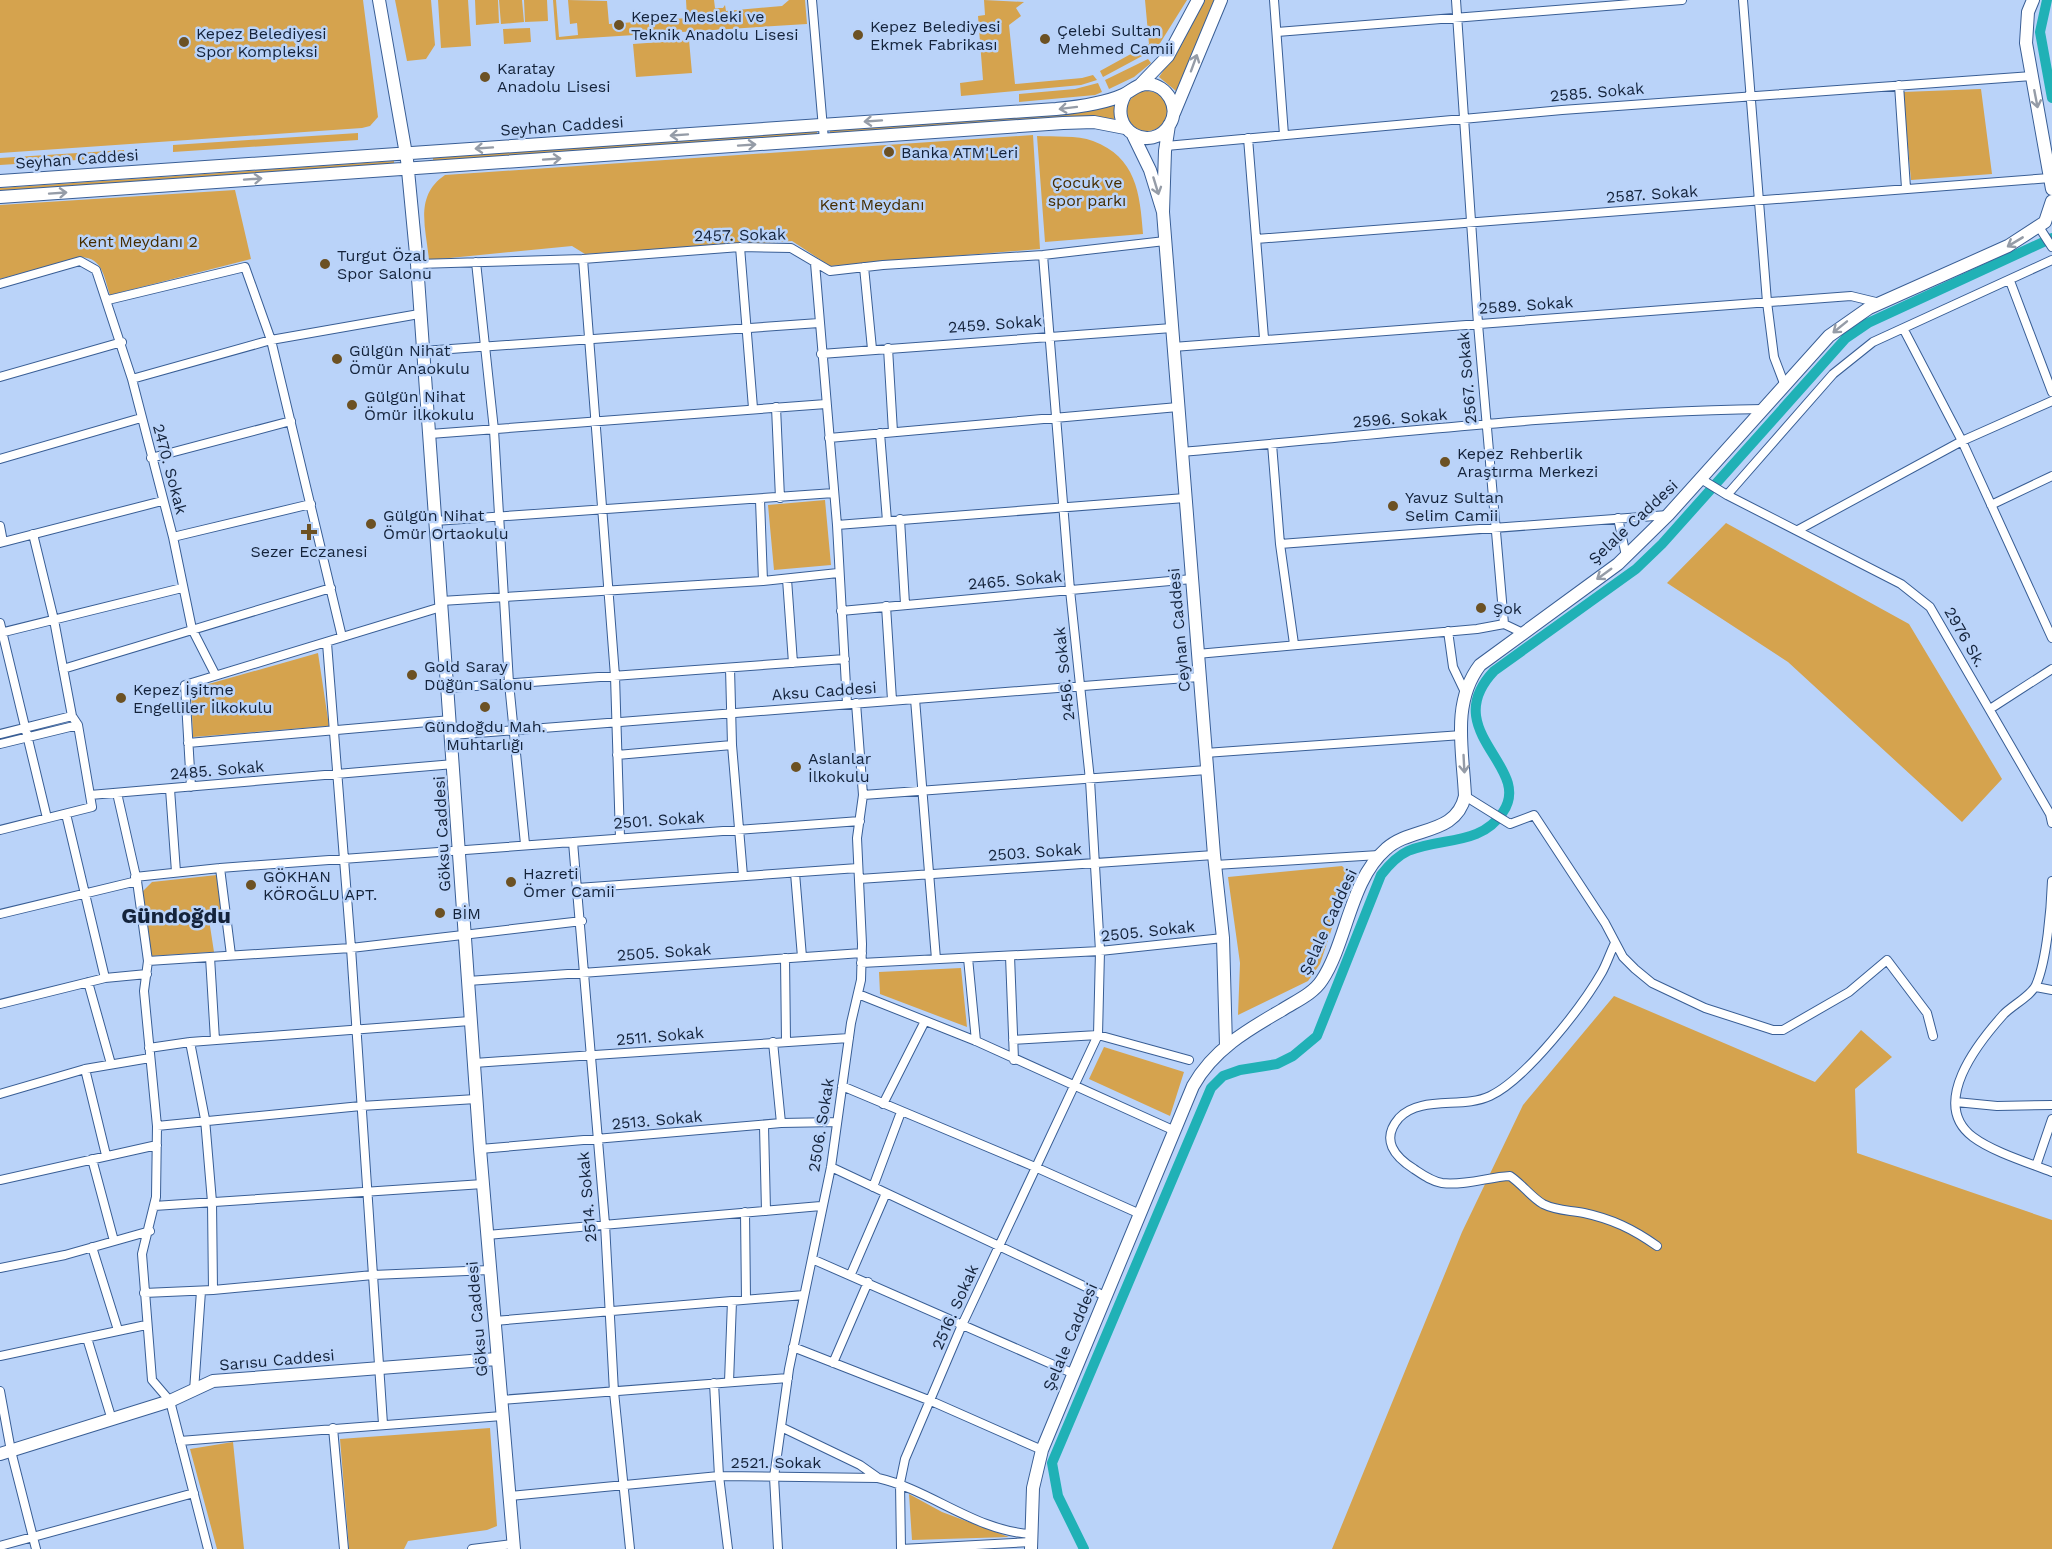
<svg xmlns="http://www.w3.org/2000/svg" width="2052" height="1549" font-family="'Work Sans',sans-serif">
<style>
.green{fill:#d5a34e}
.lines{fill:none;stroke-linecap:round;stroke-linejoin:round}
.canal{stroke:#20b1b6;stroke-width:10}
.street-casing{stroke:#395e95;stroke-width:10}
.secondary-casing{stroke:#395e95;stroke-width:14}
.street{stroke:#fff;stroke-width:8}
.secondary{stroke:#fff;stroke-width:12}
.oneway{stroke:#959ca7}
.poi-dot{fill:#6c5123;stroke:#bad3f9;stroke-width:2}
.labels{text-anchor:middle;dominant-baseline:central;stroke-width:5;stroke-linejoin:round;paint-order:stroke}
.poi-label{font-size:16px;fill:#14233b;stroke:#bad3f9;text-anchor:start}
.street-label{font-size:16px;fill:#14233b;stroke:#bad3f9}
.park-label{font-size:16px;fill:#452d00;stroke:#bad3f9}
.district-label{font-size:22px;font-weight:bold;fill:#14233b;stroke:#bad3f9}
</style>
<rect width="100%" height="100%" fill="#bad3f9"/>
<!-- green -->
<path class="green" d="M0 0H363L378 117 370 126 362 128 0 153Z
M395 0H431L435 45 426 59 407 61Z
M438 0H468L471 46 441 48Z
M475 0H498L499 23 476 25Z
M499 0H522L524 22 501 24Z
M524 0H547L548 21 525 22Z
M553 0H556L559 37 578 35 577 23 570 24 568 0 607 1 609 24 687 18 686 0H714L715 8H723L725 5 726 11 782 6 789 0H805L807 24 556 40Z
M984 0 1024 2 1016 8 1021 16 1009 25 1015 84 1082 78 1093 75 1097 80 1081 85 961 96 960 83 983 80 978 16 985 15Z
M1145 0H1187L1157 48 1103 77 1100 71 1149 44Z
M1204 0H1215L1176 91 1159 77 1182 44Z
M530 28 531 42 504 44 503 29Z
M689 40 692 73 636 77 633 44Z
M1148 59 1151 63 1134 77 1109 89 1105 80Z
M1098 83 1102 92 1095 95 1019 102V94L1075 89Z
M1981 89 1992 174 1911 180 1903 92Z
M1127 111a20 20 0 1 1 40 0a20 20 0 1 1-40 0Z
M1115 104 1114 119 1091 118 830 133V130Z
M817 131V134L433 161V158Z
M358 133V140L173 152V145Z
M1033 135 1040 249 830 266 792 241 585 254 572 246 429 260C426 228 414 196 445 175Z
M1037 136C1054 137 1077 135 1093 141 1136 157 1140 193 1143 234L1045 242Z
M124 150V157L0 165V158Z
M394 161V164L0 191V188Z
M235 190 251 259 110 295C104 277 103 258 81 257L0 279V205Z
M825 500 831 565 774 570 768 505Z
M1726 523 1909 624 2002 779 1962 822 1788 662 1667 583Z
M318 653 329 726 193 737 191 689Z
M1342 866 1350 874 1320 964 1308 981 1238 1015 1240 963 1228 877Z
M217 875 221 912 208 913 214 952 151 956 142 892 152 882Z
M961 968 967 1027 880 994 879 972Z
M1614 996 1815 1082 1861 1030 1892 1057 1855 1089 1857 1153 2052 1220V1549H1332L1462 1232 1523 1105Z
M1104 1047 1184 1072 1170 1116 1089 1079Z
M490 1428 497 1526 487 1530 408 1541 404 1549H349L340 1439Z
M233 1442 244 1549H217L190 1449Z
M909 1494 942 1512 1009 1537 912 1540Z"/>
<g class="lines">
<!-- canal -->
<path class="canal" d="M2047 0 2040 32 2052 98
M1084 1549 1058 1496 1052 1463 1211 1088 1223 1076 1240 1070 1277 1064 1293 1056 1317 1036 1381 875C1388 866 1397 856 1408 851 1441 837 1481 846 1503 812 1534 767 1437 731 1494 671L1636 569 1662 544 1846 338 1868 323 2052 238"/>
<!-- street casing -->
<g class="street-casing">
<path id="street" d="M812 0 824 140
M1274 0 1284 135
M1456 0 1478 324 1504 624 1523 633
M1743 0 1767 302 1774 357 1785 386
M1277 32 1682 0
M1899 85 1906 188
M1248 138 1264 338
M1166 146 1562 110 2032 76
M2039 227 2052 247
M1256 239 2050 178
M740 247 753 408
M583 259 615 676 620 838
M476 262 494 430 509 683 525 844
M815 263 837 525 847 704
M417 264 583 259 740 247 791 248 830 271 883 265 1043 255 1165 241
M864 267 872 349
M2010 281 2052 392
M0 284 80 261 96 270 132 379 173 537 192 629 215 674
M108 300 245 267 271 340 342 637
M1904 330 1962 441 2052 638
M1173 347 1851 296 1880 303
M888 348 893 432
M423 351 819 323
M821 354 1172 328
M0 377 122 342
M132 379 271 340 419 314
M776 407 780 498
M880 433 887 521
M430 434 826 404
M829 438 1178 407
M1272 444 1280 544 1294 644
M1181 452C1375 435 1569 412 1764 409
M151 458 291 421
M0 459 141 418
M1701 479 1727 495 1901 584 1930 607 2050 814 2052 823
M1727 495 1833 374 1873 342 2052 260
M760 500 763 581
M1991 505 2052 476
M1618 518 1626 556
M900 519 905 604
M435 521 834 493
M837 525 1185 498
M0 526 3 542
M1798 530 1962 441 2052 401
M173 537 311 504
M0 543 162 501
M1280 544 1668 515
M787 579 793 663
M441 601 763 581 838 573
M886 606 892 700
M841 611 1192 579
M0 623 47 818
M1448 631 1453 667 1464 690
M0 633 182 588
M327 643 351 948 383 1424
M1197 654 1477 629 1504 624
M730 668 732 745 743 876
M63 669 331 588
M448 688 845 659
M915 699 936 959
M1990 709 2052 669
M0 734 72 716
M452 735 1199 677
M188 743 451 720
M0 744 78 725
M1205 753 1462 735
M617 755 732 745
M191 787 185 685 441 607
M170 789 176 872
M117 793 137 881 148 961 144 991 157 1126 156 1197 142 1254 152 1380 170 1401 208 1549
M90 795 454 764
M863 795 1207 770
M1465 796 1510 824 1534 815 1605 923 1623 957 1635 969 1652 983 1705 1008 1773 1030H1783L1849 992 1887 960 1927 1013 1933 1036
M66 814 105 978
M0 830 92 807 78 725 72 716 54 620 33 534
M573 842 605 1224 614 1392 630 1549
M1215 865 1379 855
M220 868 231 955
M795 873 802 957
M135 877 220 868 860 821
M859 879 1214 855
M2052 881C2051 908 2047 960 2036 985 2031 996 2011 1006 2003 1015 1978 1043 1929 1104 1973 1137 1993 1152 2029 1163 2052 1172
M577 888 858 868
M0 914 137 881
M1615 943C1610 953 1607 963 1602 972 1582 1007 1526 1079 1490 1096 1463 1109 1420 1095 1399 1118 1380 1140 1395 1157 1414 1169 1423 1175 1431 1181 1442 1183 1464 1186 1489 1177 1510 1176 1522 1184 1531 1197 1543 1204 1557 1211 1569 1210 1584 1213 1612 1219 1633 1229 1657 1246
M1010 956 1014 1060
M210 957 215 1040
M785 958 786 1041
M968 958 976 1041
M148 961 351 948 582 921
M861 963 1100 951 1223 938
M468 981 862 953
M88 982 111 1064
M2036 987 2052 990
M858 994 976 1041 1175 1131
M0 1004 105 978 147 974
M1013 1040 1098 1035 1189 1060
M190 1042 205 1119 212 1202 213 1290
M773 1042 781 1123
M149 1048 190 1042 470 1021
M474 1063 849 1038
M85 1069 106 1155
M842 1086 1035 1167 1140 1214
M0 1094 85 1069 150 1058
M1956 1102 1997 1106 2052 1105
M883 1104 925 1021
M157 1126 361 1106 476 1099
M764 1126 766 1211
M480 1149 781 1123 837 1122
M92 1159 114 1241
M2036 1166 2052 1119
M831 1167 1105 1296
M0 1180 157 1145
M873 1187 901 1112
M154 1206 483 1184
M745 1212 746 1299
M487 1235 821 1206
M92 1247 118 1330
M812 1259 1072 1373
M0 1268 65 1255 150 1231
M851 1274 886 1193
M144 1293 213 1290 373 1275 490 1270
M494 1321 804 1295
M87 1338 112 1420
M793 1347 931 1401 1042 1450
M0 1356 146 1325
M833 1363 868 1282
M729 1382 732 1301
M714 1383 719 1476 728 1549
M0 1391 11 1451 36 1549
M194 1391 201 1291
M500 1400 788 1378
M781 1427 860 1465 877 1477
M333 1428 344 1549
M180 1441 502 1416
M510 1496 719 1476 878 1478C931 1490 975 1531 1031 1534
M0 1546 194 1493
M472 1549 513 1544
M778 1549 774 1477 789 1369 831 1167 851 1023 861 980 862 944 857 838 863 795 856 703
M901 1549 900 1483 905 1459 962 1325 1098 1035 1100 951 1090 780 1070 590 1043 255
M901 1549 1031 1542"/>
</g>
<!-- secondary casing -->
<g class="secondary-casing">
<path id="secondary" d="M379 0 407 160 417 264 480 1149 514 1549
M2033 0 2028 12 2026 43 2052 189
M1140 85 1168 56 1198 0
M1174 113 1221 0
M1132 133 1150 170 1163 212 1165 151 1169 125
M0 181 1056 109C1078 107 1103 104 1123 95 1132 91 1136 84 1148 84 1167 85 1180 107 1170 124 1152 155 1106 130 1125 95
M0 197 1063 123 1094 122 1125 128
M1163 212 1214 855 1223 938 1226 1046
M0 1454 170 1401 213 1381 497 1359
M1031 1549 1033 1488 1042 1450 1193 1086C1213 1050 1247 1030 1282 1010 1296 1001 1313 994 1322 980 1347 942 1350 880 1386 849 1411 826 1456 836 1465 796 1463 751 1451 703 1480 665L1618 564 1668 515 1829 336 1869 308 2008 246 2045 222 2052 201"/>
</g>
<!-- street -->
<use href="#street" class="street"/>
<!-- secondary -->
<use href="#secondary" class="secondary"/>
</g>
<!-- one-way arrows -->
<defs><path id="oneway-shaft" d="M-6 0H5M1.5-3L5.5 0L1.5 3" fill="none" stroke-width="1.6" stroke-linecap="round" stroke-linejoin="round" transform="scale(1.5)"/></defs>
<g class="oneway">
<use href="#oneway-shaft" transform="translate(1194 63) rotate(-70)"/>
<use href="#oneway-shaft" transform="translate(2036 99) rotate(79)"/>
<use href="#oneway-shaft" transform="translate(1068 108) rotate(173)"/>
<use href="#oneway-shaft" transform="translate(873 121) rotate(176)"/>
<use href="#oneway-shaft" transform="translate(679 135) rotate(176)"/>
<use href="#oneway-shaft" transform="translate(747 145) rotate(-4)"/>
<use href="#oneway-shaft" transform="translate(484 148) rotate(176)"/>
<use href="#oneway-shaft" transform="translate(552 159) rotate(-4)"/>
<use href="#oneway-shaft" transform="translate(253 179) rotate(-4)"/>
<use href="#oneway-shaft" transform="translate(1156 186) rotate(73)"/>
<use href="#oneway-shaft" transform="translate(58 193) rotate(-4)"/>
<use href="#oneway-shaft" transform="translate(2015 242) rotate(149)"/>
<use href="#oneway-shaft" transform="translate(1840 327) rotate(141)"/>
<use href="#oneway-shaft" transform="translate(1604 574) rotate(144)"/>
<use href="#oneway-shaft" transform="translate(1464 764) rotate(87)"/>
</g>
<!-- markers -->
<g class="poi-dot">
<circle cx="619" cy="25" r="6"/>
<circle cx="858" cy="35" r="6"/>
<circle cx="1045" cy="39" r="6"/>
<circle cx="184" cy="42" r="6"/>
<circle cx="485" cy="77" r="6"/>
<circle cx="889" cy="152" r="6"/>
<circle cx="325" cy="264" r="6"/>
<circle cx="337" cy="359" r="6"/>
<circle cx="352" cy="405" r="6"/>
<circle cx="1445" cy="462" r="6"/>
<circle cx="1393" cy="506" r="6"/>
<circle cx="371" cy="524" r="6"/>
<path d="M306 523h6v6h6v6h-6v6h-6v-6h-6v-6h6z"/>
<circle cx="1481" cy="608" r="6"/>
<circle cx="412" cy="675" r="6"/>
<circle cx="121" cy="698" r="6"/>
<circle cx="485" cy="707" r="6"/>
<circle cx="796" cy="767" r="6"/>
<circle cx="511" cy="882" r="6"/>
<circle cx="251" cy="885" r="6"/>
<circle cx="440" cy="913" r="6"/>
</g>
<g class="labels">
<!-- poi labels -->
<g class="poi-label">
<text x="631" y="16">Kepez Mesleki ve<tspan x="631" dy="18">Teknik Anadolu Lisesi</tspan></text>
<text x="870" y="26">Kepez Belediyesi<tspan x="870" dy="18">Ekmek Fabrikası</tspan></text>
<text x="1057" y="30">Çelebi Sultan<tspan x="1057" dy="18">Mehmed Camii</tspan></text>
<text x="196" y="33">Kepez Belediyesi<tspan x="196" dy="18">Spor Kompleksi</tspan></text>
<text x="497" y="68">Karatay<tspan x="497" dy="18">Anadolu Lisesi</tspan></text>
<text x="901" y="152">Banka ATM'Leri</text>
<text x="337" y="255">Turgut Özal<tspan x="337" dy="18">Spor Salonu</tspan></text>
<text x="349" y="350">Gülgün Nihat<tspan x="349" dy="18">Ömür Anaokulu</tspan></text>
<text x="364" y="396">Gülgün Nihat<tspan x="364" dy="18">Ömür İlkokulu</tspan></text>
<text x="1457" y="453">Kepez Rehberlik<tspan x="1457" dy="18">Araştırma Merkezi</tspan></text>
<text x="1405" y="497">Yavuz Sultan<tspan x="1405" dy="18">Selim Camii</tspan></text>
<text x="383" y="515">Gülgün Nihat<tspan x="383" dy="18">Ömür Ortaokulu</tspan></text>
<text x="309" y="551" text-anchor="middle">Sezer Eczanesi</text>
<text x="1493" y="608">Şok</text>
<text x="424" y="666">Gold Saray<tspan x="424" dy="18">Düğün Salonu</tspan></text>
<text x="133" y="689">Kepez İşitme<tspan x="133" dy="18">Engelliler İlkokulu</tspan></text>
<text x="485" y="726" text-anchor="middle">Gündoğdu Mah.<tspan x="485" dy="18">Muhtarlığı</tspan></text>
<text x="808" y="758">Aslanlar<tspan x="808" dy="18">İlkokulu</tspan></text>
<text x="523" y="873">Hazreti<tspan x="523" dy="18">Ömer Camii</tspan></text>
<text x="263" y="876">GÖKHAN<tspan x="263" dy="18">KÖROĞLU APT.</tspan></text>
<text x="452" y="913">BİM</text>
</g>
<!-- street labels -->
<g class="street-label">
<text transform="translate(1597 92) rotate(-5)">2585. Sokak</text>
<text transform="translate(562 126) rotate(-4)">Seyhan Caddesi</text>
<text transform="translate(77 159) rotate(-4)">Seyhan Caddesi</text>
<text transform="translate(1652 194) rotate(-4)">2587. Sokak</text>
<text transform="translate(740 235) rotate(-1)">2457. Sokak</text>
<text transform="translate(1526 305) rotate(-4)">2589. Sokak</text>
<text transform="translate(995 324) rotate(-4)">2459. Sokak</text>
<text transform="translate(1467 378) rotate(-95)">2567. Sokak</text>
<text transform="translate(1400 418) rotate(-5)">2596. Sokak</text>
<text transform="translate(170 469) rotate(75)">2470. Sokak</text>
<text transform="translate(1633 522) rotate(-43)">Şelale Caddesi</text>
<text transform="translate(1015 580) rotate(-5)">2465. Sokak</text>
<text transform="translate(1179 630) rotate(-95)">Ceyhan Caddesi</text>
<text transform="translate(1965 637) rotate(60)">2976 Sk.</text>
<text transform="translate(1064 674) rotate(-96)">2456. Sokak</text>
<text transform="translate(824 691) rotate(-4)">Aksu Caddesi</text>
<text transform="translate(217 770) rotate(-5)">2485. Sokak</text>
<text transform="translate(659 820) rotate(-4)">2501. Sokak</text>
<text transform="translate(442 834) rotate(-93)">Göksu Caddesi</text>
<text transform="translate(1035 852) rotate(-4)">2503. Sokak</text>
<text transform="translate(1328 922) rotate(-65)">Şelale Caddesi</text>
<text transform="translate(1148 931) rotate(-6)">2505. Sokak</text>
<text transform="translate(664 952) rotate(-4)">2505. Sokak</text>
<text transform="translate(660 1036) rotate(-5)">2511. Sokak</text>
<text transform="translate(657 1120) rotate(-5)">2513. Sokak</text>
<text transform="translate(821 1125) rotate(-81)">2506. Sokak</text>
<text transform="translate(587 1197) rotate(-95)">2514. Sokak</text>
<text transform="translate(955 1307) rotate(-66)">2516. Sokak</text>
<text transform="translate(477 1319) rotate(-95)">Göksu Caddesi</text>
<text transform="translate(1070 1337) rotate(-67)">Şelale Caddesi</text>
<text transform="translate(277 1360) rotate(-5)">Sarısu Caddesi</text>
<text x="776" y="1462">2521. Sokak</text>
</g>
<!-- park labels -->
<g class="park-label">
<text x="1087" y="182">Çocuk ve<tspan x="1087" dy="18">spor parkı</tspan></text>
<text x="872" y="204">Kent Meydanı</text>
<text x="138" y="241">Kent Meydanı 2</text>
</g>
<!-- district labels -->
<g class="district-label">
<text x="176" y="915">Gündoğdu</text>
</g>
</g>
</svg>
